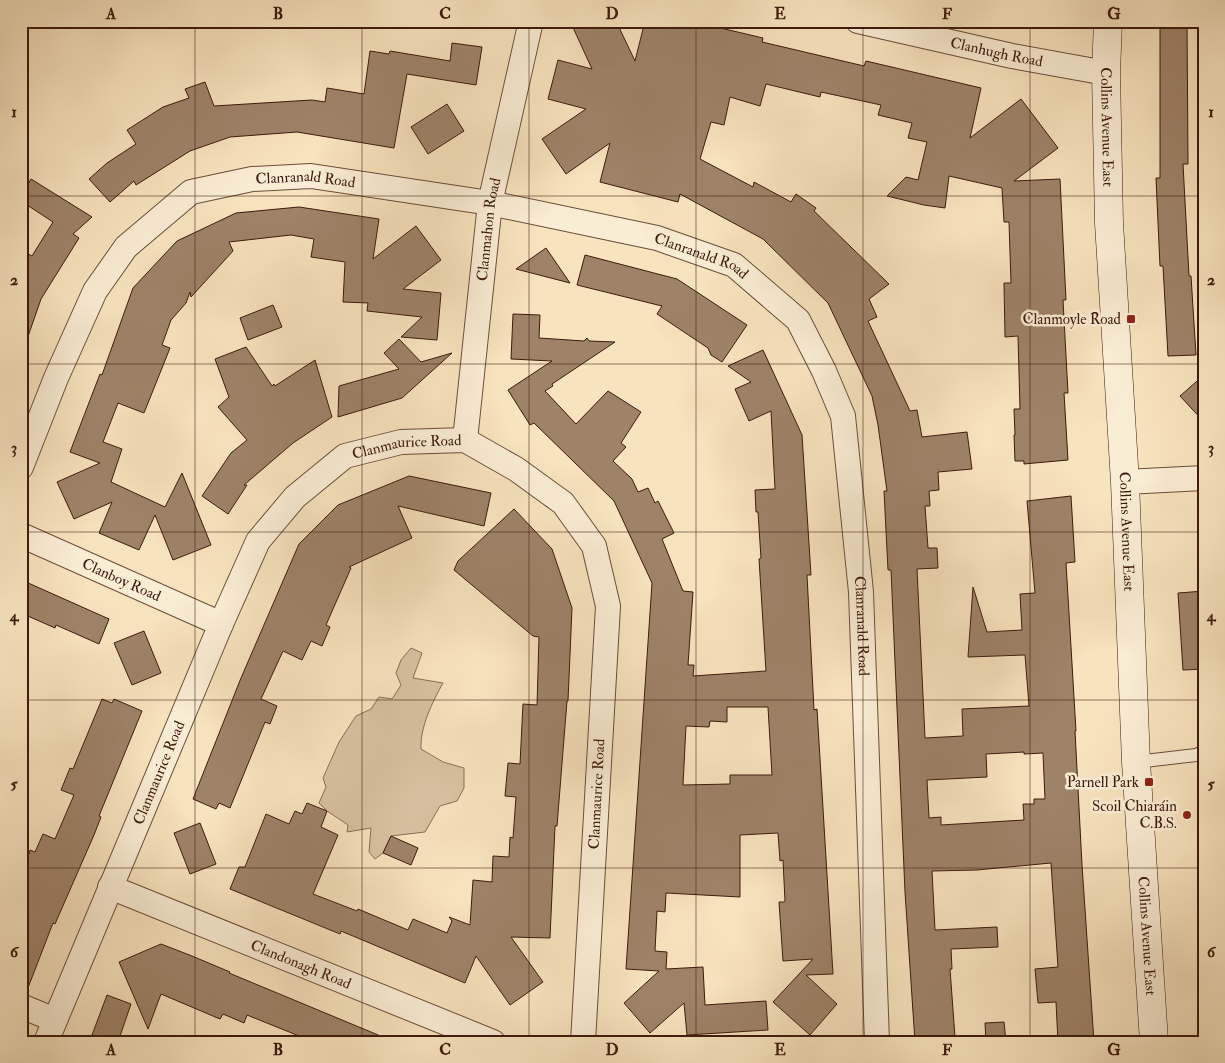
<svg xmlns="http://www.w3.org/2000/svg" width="1225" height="1063" font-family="'IM FELL Double Pica',serif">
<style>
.green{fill:#d7c1a0;stroke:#8a6e56}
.building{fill:#9e8369;stroke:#3d1a0d;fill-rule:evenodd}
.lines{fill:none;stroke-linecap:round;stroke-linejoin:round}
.lane-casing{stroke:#6c4c39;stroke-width:14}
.street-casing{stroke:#6c4c39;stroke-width:26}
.secondary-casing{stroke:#3d1a0d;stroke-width:29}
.lane{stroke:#faedd5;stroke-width:12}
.street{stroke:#faedd5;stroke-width:24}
.secondary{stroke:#faedd5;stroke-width:28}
.grid{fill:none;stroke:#3d1a0d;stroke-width:1;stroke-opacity:0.55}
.poi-dot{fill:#8f2418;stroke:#faedd5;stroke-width:2}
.labels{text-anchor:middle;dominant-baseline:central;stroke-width:5;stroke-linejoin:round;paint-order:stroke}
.street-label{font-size:15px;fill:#3d1a0d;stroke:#faedd5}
.poi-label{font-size:15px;fill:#3d1a0d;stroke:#faedd5;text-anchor:end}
.neatline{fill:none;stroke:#3d1a0d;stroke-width:2}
.grid-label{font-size:16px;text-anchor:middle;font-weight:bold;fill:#3d1a0d}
</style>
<rect width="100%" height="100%" fill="#f7e3be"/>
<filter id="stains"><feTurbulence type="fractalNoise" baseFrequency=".004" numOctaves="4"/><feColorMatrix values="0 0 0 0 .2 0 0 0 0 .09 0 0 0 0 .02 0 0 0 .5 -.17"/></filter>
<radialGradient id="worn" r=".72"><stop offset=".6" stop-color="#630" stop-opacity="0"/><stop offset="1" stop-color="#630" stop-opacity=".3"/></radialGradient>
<!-- green -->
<path class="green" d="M411 648 422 653 413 678 443 683C432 703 420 727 421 749L443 762 464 768V788L457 801 440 806 425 832 391 836 383 853 375 859 369 852 371 828 347 832 348 825 327 811 319 803 326 787 323 778 339 742 356 716 371 709 379 697 392 699 401 685 396 673 401 660Z"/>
<!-- building -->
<path class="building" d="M570 21H616L635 61 645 21H691L763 38 762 42 864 66 866 61 981 88 970 138 1021 99 1058 148 1014 181 1060 179 1066 300H1063L1068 393H1064L1068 460 1024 464V461H1015L1014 435H1015L1014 409H1020L1018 336 1005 337 1004 283H1011L1009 222H1004L1002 188 949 176 945 208 924 205 887 196 906 177 918 180 927 142 908 138 912 123 878 115 881 105 821 92 820 97 766 84 760 106 730 97 724 125 711 122 700 159 753 187 754 182 791 202 796 194 816 208 814 211 889 284 869 299 877 317 868 321 910 411 917 410 922 437 967 432 972 469 938 472 939 490 929 491 930 506H925L928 548H937L938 568 917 569 925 738 963 736 962 709 1029 706 1025 655 968 657 973 587 987 632 1022 630 1020 594 1035 593 1027 501 1071 496 1075 562 1066 563 1076 731H1075L1082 865 1094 1042H1058L1056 1002 1038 1003 1035 969 1058 967 1051 863 977 870 932 871 935 930 997 927 998 947 951 949 952 969H950L955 1037 940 1038 941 1042H915L905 892 891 570H888L886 531 884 491H887L878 425 872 396 828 303 763 239 680 194 678 202 600 182 610 143 566 174 542 139 586 109 548 99 558 60 592 69ZM1024 752V754L1043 753 1045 799H1034V804H1023L1024 820 941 825V817L929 818 927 780 987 777 986 754Z
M1160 21H1187L1188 164H1183L1189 276H1191L1196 355 1168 356 1163 266H1160L1156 178H1160Z
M452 43 482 47 476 85 407 74 394 148 297 132 230 137 190 151 136 185 134 181 110 202 89 179 107 163 136 144 127 130 163 107 189 98 185 89 205 82 214 106 312 100 325 102 327 88 364 94 370 51 389 54 390 51 450 61Z
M447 104 464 131 428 154 411 127Z
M31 179 92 217 73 234 79 238 41 299 24 348 21 347V250L32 256 53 222 21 201V196Z
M299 207 379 219 373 259 416 226 441 260 403 289 441 293 437 340 401 337 422 317 367 311 368 303 343 302 345 262 311 257 314 239 291 235 229 242 233 251 191 297 190 292 186 303 171 320 162 345 170 348 144 413 118 403 103 442 122 449 111 482 165 507 182 473 211 545 173 560 155 515 139 550 99 533 112 502 74 519 57 482 100 463 70 452 100 374 102 375 133 288 177 241 236 213Z
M546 248 570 283 516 269Z
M585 255 677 279 747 325 722 362 711 355 708 348 657 314 662 306 577 285Z
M273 305 282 327 248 340 240 318Z
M513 314 540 315 539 338 584 341 587 338 589 341 615 342 552 384 553 386 545 391 576 424 608 391 641 412 621 443 626 447 613 461 632 479 638 492 648 488 655 503 658 501 674 533 662 539 683 591 693 592 688 665H694L693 676 766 671 759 559 761 558 758 512H756L755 490 775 489 771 411 749 421 735 389 751 382 728 366 763 350 802 435 811 575H807L814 710 817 709 833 974 806 975 837 1004 810 1035 773 1002 813 959 783 961 779 902H784L785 901 783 860 780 861 778 833 740 835V897L666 893 665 912 657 911 655 951 667 952 666 969 703 967 705 1005 766 1001 768 1030 687 1035 684 1003 650 1033 624 1003 659 971 626 969 652 583 614 501 534 423 530 425 508 390 552 361 511 359ZM727 707H768L772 775H730V784L683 785 686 726 709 727 710 721 727 722Z
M399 339 421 362 452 353 402 398 338 417 339 386 399 369 384 353Z
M246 347 272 386 274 384 275 386 315 360 332 417 293 443 244 485H247L228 514 202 496 231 453 247 440 218 407 229 397 215 359Z
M1204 375V422L1180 396Z
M409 476 491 493 484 526 398 506 412 538 349 567 351 568 326 625 330 627 322 646 311 641 302 660 283 651 261 699 277 706 270 724 265 722 230 808 219 803 216 809 193 799 241 678 299 544 338 505Z
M514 509 552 549 572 608 568 701H567L557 826H555L550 938 511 937 543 982 510 1005 476 956 465 983 341 931 340 934 230 889 239 867H245L266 814 289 824 295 811 302 814 307 803 327 811 321 827 338 835 313 894 357 911 358 909 408 930 413 919 447 933 452 921 449 917 470 925 473 880 492 882 493 856 509 857 510 837 513 838 516 797 505 796 508 763 520 764 523 704 537 705 539 637 533 636 454 570 458 561Z
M26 582 109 619 99 644 56 625 55 628 21 613V593Z
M1204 591V669L1183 670 1178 593Z
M144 631 161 673 132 685 114 643Z
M102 699 112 703 114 699 142 711 99 816 101 817 94 835 55 924 53 923 26 993H21V852L29 854 30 850 35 852 43 834 55 839 74 795 61 790 70 768 73 769Z
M200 823 216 864 190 874 174 833Z
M391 836 418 848 411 865 383 853Z
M161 944 192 956 230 972 229 973 395 1042H314L247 1015 244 1023 223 1014 220 1019 161 994 148 1029 119 962Z
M107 995 131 1004 118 1042H110L92 1035Z
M1004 1022 1006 1042H986L985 1023Z"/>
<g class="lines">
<!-- lane casing -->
<g class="lane-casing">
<path id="lane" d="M1136 762 1196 755 1204 751"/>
</g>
<!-- street casing -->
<g class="street-casing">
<g id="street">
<path id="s1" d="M858 21 1012 56 1106 73"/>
<path id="s2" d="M465 440 490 203 531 21"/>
<path id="s3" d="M21 467 56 378 95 291 126 247 191 192 252 179 311 176 490 203 657 238 734 265 798 320 824 371 843 416 861 592 877 1042"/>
<path d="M1125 482 1204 478"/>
<path id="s4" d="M21 535 221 624"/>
<path id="s5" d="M110 887 493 1042"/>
<path d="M21 1006 55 1020"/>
<path id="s6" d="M46 1042 221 624 258 541 295 497 345 456 401 442 465 440 516 469 563 503 594 546 608 606 583 1042"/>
</g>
</g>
<!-- secondary casing -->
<g class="secondary-casing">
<g id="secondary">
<path id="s7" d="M1108 21 1106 73 1109 223 1125 482 1136 762 1154 1042"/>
</g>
</g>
<!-- lane -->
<use href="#lane" class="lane"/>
<!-- street -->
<use href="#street" class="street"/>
<!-- secondary -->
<use href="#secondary" class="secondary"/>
</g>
<!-- grid -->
<path class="grid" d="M195 21V1042M362 21V1042M529 21V1042M696 21V1042M863 21V1042M1030 21V1042M21 196H1204M21 364H1204M21 532H1204M21 700H1204M21 868H1204"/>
<!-- markers -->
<g class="poi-dot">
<rect x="1126" y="314" width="10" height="10" rx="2.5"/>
<rect x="1144" y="777" width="10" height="10" rx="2.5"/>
<circle cx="1187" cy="815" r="5"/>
</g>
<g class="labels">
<!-- street labels -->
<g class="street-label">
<text stroke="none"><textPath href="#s1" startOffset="142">Clanhugh Road</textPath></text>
<text stroke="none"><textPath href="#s7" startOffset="106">Collins Avenue East</textPath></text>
<text stroke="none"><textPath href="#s3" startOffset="446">Clanranald Road</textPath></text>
<text stroke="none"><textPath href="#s2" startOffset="212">Clanmahon Road</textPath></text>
<text stroke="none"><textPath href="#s3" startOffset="851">Clanranald Road</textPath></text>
<text stroke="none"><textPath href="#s6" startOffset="729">Clanmaurice Road</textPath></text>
<text stroke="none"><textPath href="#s7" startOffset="511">Collins Avenue East</textPath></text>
<text stroke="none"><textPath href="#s4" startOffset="110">Clanboy Road</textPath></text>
<text stroke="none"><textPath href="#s3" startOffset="1286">Clanranald Road</textPath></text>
<text stroke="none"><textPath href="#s6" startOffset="292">Clanmaurice Road</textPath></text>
<text transform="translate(597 794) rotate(-87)">Clanmaurice Road</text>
<text stroke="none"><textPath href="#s7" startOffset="916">Collins Avenue East</textPath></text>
<text stroke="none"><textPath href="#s5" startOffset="206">Clandonagh Road</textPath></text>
</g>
<!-- poi labels -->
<g class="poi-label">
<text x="1121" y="319">Clanmoyle Road</text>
<text x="1139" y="782">Parnell Park</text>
<text x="1177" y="806">Scoil Chiaráin<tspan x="1177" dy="17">C.B.S.</tspan></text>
</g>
</g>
<!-- margin -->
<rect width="1225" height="1063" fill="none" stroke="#f7e3be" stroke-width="55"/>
<rect x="28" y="28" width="1170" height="1008" class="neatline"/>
<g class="grid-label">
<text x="111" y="19">A</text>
<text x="278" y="19">B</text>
<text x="445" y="19">C</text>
<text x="612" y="19">D</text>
<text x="780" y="19">E</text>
<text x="947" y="19">F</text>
<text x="1114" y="19">G</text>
<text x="14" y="117">1</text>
<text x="1211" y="117">1</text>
<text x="14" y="285">2</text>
<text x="1211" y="285">2</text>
<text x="14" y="453">3</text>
<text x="1211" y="453">3</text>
<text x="14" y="621">4</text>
<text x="1211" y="621">4</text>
<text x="14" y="789">5</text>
<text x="1211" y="789">5</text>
<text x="14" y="957">6</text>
<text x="1211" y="957">6</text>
<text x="111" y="1055">A</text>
<text x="278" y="1055">B</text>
<text x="445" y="1055">C</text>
<text x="612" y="1055">D</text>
<text x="780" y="1055">E</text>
<text x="947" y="1055">F</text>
<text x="1114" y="1055">G</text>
</g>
<rect width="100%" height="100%" filter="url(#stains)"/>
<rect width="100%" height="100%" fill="url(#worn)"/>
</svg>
